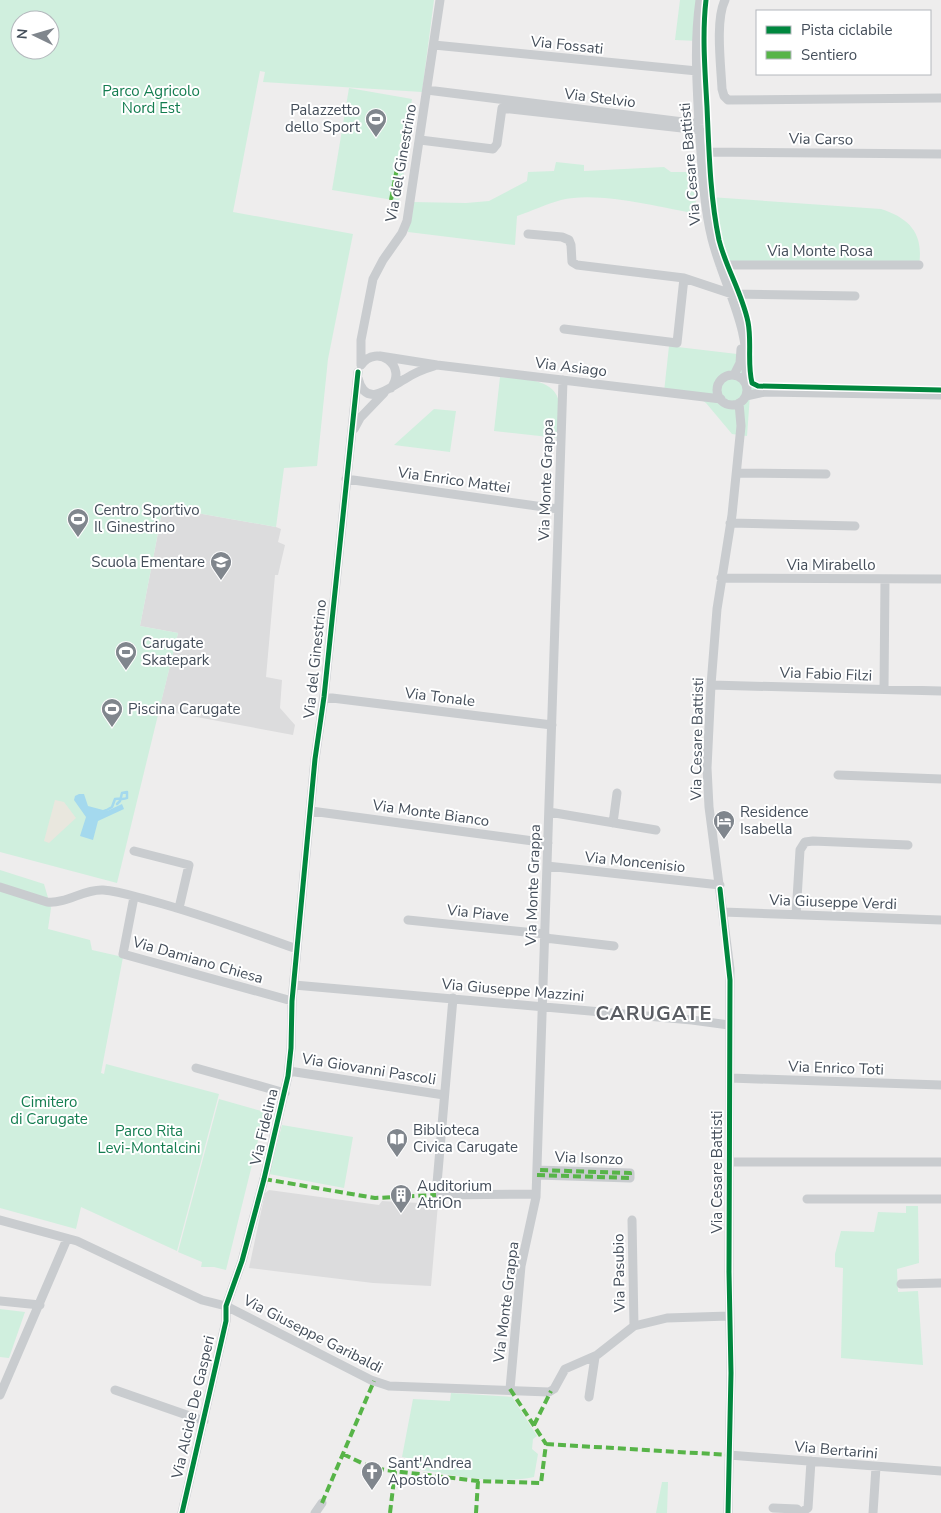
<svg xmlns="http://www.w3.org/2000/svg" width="941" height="1513" font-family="'Nunito Sans',sans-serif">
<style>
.education{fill:#dcdcdd}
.green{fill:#d0efde;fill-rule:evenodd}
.sand{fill:#e9e7de}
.water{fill:#a4d9ee}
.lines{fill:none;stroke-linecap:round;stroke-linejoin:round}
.stream{stroke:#a4d9ee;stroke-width:2.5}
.minor{stroke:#c9cccf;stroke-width:9}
.quiet{stroke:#57b448;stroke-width:4;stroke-dasharray:8 4;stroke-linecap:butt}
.cycleway-casing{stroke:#fff;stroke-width:8}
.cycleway{stroke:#00873e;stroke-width:5}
.labels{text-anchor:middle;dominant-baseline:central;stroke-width:4;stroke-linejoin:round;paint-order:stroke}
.street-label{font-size:15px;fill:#444e5a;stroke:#fff}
.park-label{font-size:15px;fill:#137d50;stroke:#fff}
.poi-label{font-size:15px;fill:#444e5a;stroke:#fff;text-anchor:start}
.district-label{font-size:20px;font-weight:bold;letter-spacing:1px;fill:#595c62;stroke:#fff}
</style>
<rect width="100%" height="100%" fill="#eeeded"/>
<!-- education -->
<path class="education" d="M163 507 276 527 281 529 278 542 285 545 278 575H275L266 677 282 680 280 708 295 725 293 735 159 710 178 633 140 626Z
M269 1190 379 1205 382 1201 438 1204 431 1286 373 1283 249 1268 265 1193Z"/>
<!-- green -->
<path class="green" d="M0 0H434L422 92 263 82 265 72 260 71 233 212 353 234 328 359 317 466 284 468 276 527 163 507 140 626 178 633 117 883 0 852ZM20 20H50V50H20Z
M680 0H701L697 41 675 40Z
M349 88 412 99 409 117 413 118 399 201 332 190Z
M556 162 584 165V171L664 167 671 172H693L697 214C658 207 598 191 561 200 546 204 532 211 517 216L515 245 408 232 412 202 466 203 489 201 527 181 528 172 554 171Z
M710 197 881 209C909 218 924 233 919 265L722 261 716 239Z
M669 346 754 356 751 387 765 392 750 395 747 436 732 434 706 403 696 396 664 392Z
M500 377C519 379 556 377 559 403 560 415 558 427 558 438L494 431Z
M434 409 456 411 450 452 394 445Z
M0 870 44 884 51 908 48 929 90 940 92 950 123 957 101 1073 104 1074 106 1064 219 1094 177 1251 81 1207 76 1229 0 1208Z
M219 1099 265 1112 226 1270 214 1267H201L202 1262 178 1252Z
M282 1125 353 1137 344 1188 269 1174Z
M906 1206H918L919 1263 897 1269 898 1292 918 1291 923 1365 841 1358 843 1268 835 1267V1254L841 1231 874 1232 878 1212 906 1213Z
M0 1309 25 1312 9 1358 0 1357Z
M451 1393 512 1397 537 1436 533 1439 532 1449 538 1454 534 1477C495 1485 454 1475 415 1469L417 1460 402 1457 413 1399 450 1401Z
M662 1482H668L667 1513H656Z"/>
<!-- sand -->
<path class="sand" d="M55 800 64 802 76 818 49 843 44 841Z"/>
<!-- water -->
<path class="water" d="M79 794H84L88 806 103 810 106 809 107 811 122 804 124 809 98 821 93 840 80 836 86 817 74 800 75 796Z"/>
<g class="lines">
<!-- stream -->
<path class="stream" d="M105 811 112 807 115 799C119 798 123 800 127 798V792L122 793 120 801 117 804"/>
<!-- minor -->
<path class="minor" d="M700 0C694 42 697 84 699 125 702 163 703 202 712 239 724 287 753 330 745 382
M725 0C715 20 721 66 722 89L724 96 728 100 941 98
M434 45 697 71
M427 90 699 124
M420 140 493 149 497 144 502 108 700 130
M701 152 941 154
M528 234 562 237 569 240 571 245 572 262 577 265 684 278 732 294 855 296
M720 265H919
M564 329 677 343 684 278
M380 356 437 365 721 399
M361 364V340L373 279 383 260 402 233 407 221 440 0
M361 365C377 343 408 366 391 388
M734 375 740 363 741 349
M717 390a15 15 0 1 1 30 0a15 15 0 1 1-30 0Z
M358 378C366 410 390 387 405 379 414 373 424 369 434 366
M746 396 765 392 941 395
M354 429 360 418 384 393
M737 473 826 474
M346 479 558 509
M730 523 855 526
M721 578 941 579
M711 685 941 691
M884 689 885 579
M324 697 552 725
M838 775 941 779
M311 811 548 843
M549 812 656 830
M613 823 617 793
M134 851 189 865 179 908
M547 866 720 885
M0 887 47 902C67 904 83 889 103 890 119 891 136 897 152 901 201 914 249 932 297 949
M134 897 123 954 292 1001
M723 912 941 920
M796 915 800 850 805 842 813 841 908 845
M408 920 545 934
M545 938 614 946
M294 985 692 1020 729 1025
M453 998 436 1195 536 1194
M196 1068 285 1093
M289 1071 444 1095
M730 1078 941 1085
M730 1162H941
M537 1175 630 1178V1173L537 1170
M807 1199H941
M0 1220 77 1241 202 1300 226 1306 371 1380 389 1386 549 1392 554 1389 565 1369 597 1355 634 1326 667 1318 729 1316
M632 1220 634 1326
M901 1284 941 1283
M0 1301 40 1305
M510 1389 521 1266 536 1197 563 380
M115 1390 204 1421
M0 1395 67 1239
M589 1397 595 1357
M729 1455 941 1471
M773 1508 797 1509 800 1513 808 1508 811 1461
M182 1513 226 1321V1306L242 1261 264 1179 288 1076 291 1048 292 1001 315 759 324 697 358 372
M315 1513 322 1503
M728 1513 731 1373 729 1272 730 969 709 807 707 768 711 685 717 609 732 515 741 426 739 403
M873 1513 876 1467"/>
<!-- quiet -->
<path class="quiet" d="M391 200 397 168
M537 1175 630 1178V1173L537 1170
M264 1179 375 1198 436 1195
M510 1389 546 1444
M534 1425 551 1391
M546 1444 729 1455
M343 1454 368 1466 385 1470 478 1481 541 1483 546 1444
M322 1503 374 1381
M390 1513 395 1471
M476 1513 478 1481"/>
<!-- cycleway casing -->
<g class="cycleway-casing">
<path id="cycleway" d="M706 0C702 35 705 71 707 107 709 151 710 197 719 240 726 268 742 293 748 322 752 342 747 363 752 383L758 386 941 390
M720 889 730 980 729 1272 731 1373 728 1513
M182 1513 226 1321V1306L242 1261 264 1179 288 1076 291 1048 292 1001 315 759 324 697 358 372"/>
</g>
<!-- cycleway -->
<use href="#cycleway" class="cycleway"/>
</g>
<!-- icons -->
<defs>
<g id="stadium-pin" transform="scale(1.125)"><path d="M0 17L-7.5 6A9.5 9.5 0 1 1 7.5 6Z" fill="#80868d" stroke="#fff"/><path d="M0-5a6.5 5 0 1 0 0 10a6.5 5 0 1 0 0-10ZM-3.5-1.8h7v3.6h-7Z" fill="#fff"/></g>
<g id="school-pin" transform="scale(1.125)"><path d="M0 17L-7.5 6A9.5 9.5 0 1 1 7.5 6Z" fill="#80868d" stroke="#fff"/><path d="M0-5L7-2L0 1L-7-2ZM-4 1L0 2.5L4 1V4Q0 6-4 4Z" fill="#fff"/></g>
<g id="hotel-pin" transform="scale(1.125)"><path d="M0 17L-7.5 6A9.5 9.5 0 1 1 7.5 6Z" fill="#80868d" stroke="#fff"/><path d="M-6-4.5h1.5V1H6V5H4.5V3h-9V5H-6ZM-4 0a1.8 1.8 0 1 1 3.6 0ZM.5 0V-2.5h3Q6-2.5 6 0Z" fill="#fff"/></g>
<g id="library-pin" transform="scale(1.125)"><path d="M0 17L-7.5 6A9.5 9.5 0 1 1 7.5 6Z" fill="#80868d" stroke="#fff"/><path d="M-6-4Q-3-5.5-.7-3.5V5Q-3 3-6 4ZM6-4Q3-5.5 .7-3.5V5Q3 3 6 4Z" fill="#fff"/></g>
<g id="building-pin" transform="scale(1.125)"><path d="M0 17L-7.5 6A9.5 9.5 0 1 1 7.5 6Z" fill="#80868d" stroke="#fff"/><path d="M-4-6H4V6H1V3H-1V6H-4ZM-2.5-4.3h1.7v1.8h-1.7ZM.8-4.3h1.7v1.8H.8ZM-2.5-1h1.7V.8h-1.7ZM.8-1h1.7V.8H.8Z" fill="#fff"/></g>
<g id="church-pin" transform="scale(1.125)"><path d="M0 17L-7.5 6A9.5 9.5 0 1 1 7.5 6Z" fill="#80868d" stroke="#fff"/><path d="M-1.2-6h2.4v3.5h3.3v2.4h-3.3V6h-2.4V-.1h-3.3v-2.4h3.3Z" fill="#fff"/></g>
</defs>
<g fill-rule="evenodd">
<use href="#stadium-pin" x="376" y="119"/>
<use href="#stadium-pin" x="78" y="519"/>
<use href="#school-pin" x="221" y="562"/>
<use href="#stadium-pin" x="126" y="652"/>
<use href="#stadium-pin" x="112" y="709"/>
<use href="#hotel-pin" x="724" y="821"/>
<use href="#library-pin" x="397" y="1139"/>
<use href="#building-pin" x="401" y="1195"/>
<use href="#church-pin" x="372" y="1472"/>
</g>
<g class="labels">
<!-- street labels -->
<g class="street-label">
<text transform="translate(567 45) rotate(6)">Via Fossati</text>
<text transform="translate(600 98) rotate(7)">Via Stelvio</text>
<text transform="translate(821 139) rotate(1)">Via Carso</text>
<text transform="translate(401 163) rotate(-80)">Via del Ginestrino</text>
<text transform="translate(690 164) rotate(-95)">Via Cesare Battisti</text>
<text x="820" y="251">Via Monte Rosa</text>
<text transform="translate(571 367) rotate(7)">Via Asiago</text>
<text transform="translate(454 480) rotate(8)">Via Enrico Mattei</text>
<text transform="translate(546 480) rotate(-88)">Via Monte Grappa</text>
<text x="831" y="565">Via Mirabello</text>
<text transform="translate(315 659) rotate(-84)">Via del Ginestrino</text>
<text transform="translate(826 674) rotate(2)">Via Fabio Filzi</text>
<text transform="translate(440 697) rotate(7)">Via Tonale</text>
<text transform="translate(697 739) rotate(-89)">Via Cesare Battisti</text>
<text transform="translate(431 813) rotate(8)">Via Monte Bianco</text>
<text transform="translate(635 862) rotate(6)">Via Moncenisio</text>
<text transform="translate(533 885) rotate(-88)">Via Monte Grappa</text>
<text transform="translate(833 902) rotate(2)">Via Giuseppe Verdi</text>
<text transform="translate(478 913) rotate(6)">Via Piave</text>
<text transform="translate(198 960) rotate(16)">Via Damiano Chiesa</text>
<text transform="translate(513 990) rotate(5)">Via Giuseppe Mazzini</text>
<text transform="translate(836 1068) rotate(2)">Via Enrico Toti</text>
<text transform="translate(369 1069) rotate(9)">Via Giovanni Pascoli</text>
<text transform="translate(264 1127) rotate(-77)">Via Fidelina</text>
<text transform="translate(589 1158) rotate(2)">Via Isonzo</text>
<text transform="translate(717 1172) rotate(-90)">Via Cesare Battisti</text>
<text transform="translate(619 1273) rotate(-91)">Via Pasubio</text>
<text transform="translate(506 1302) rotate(-83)">Via Monte Grappa</text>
<text transform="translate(313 1334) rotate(27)">Via Giuseppe Garibaldi</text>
<text transform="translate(193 1407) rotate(-77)">Via Alcide De Gasperi</text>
<text transform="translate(836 1450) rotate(5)">Via Bertarini</text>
</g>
<!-- park labels -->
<g class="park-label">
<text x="151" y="91">Parco Agricolo<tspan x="151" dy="17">Nord Est</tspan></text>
<text x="49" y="1102">Cimitero<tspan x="49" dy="17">di Carugate</tspan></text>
<text x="149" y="1131">Parco Rita<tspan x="149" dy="17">Levi-Montalcini</tspan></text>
</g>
<!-- poi labels -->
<g class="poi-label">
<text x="360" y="110" text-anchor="end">Palazzetto<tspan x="360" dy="17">dello Sport</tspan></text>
<text x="94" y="510">Centro Sportivo<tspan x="94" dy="17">Il Ginestrino</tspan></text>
<text x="205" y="562" text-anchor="end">Scuola Ementare</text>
<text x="142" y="643">Carugate<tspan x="142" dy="17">Skatepark</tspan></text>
<text x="128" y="709">Piscina Carugate</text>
<text x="740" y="812">Residence<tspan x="740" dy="17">Isabella</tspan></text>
<text x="413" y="1130">Biblioteca<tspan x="413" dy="17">Civica Carugate</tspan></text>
<text x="417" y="1186">Auditorium<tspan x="417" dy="17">AtriOn</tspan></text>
<text x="388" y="1463">Sant'Andrea<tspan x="388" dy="17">Apostolo</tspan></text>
</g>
<!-- district labels -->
<g class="district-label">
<text x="654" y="1013">CARUGATE</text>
</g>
</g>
<!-- legend -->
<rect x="756" y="10" width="175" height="65" fill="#ffffff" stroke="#b4b8bd"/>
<rect x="766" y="26" width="25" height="8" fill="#00873e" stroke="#b4b8bd"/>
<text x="801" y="35" font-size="15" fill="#444e5a">Pista ciclabile</text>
<rect x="766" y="51" width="25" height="8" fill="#57b448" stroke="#b4b8bd"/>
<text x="801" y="60" font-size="15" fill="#444e5a">Sentiero</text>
<!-- north arrow -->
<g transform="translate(35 35) rotate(275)"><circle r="24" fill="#ffffff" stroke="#b4b8bd"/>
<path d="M0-4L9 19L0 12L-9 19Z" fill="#80868d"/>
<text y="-8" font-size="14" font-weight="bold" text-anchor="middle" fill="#444e5a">N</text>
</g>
</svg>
